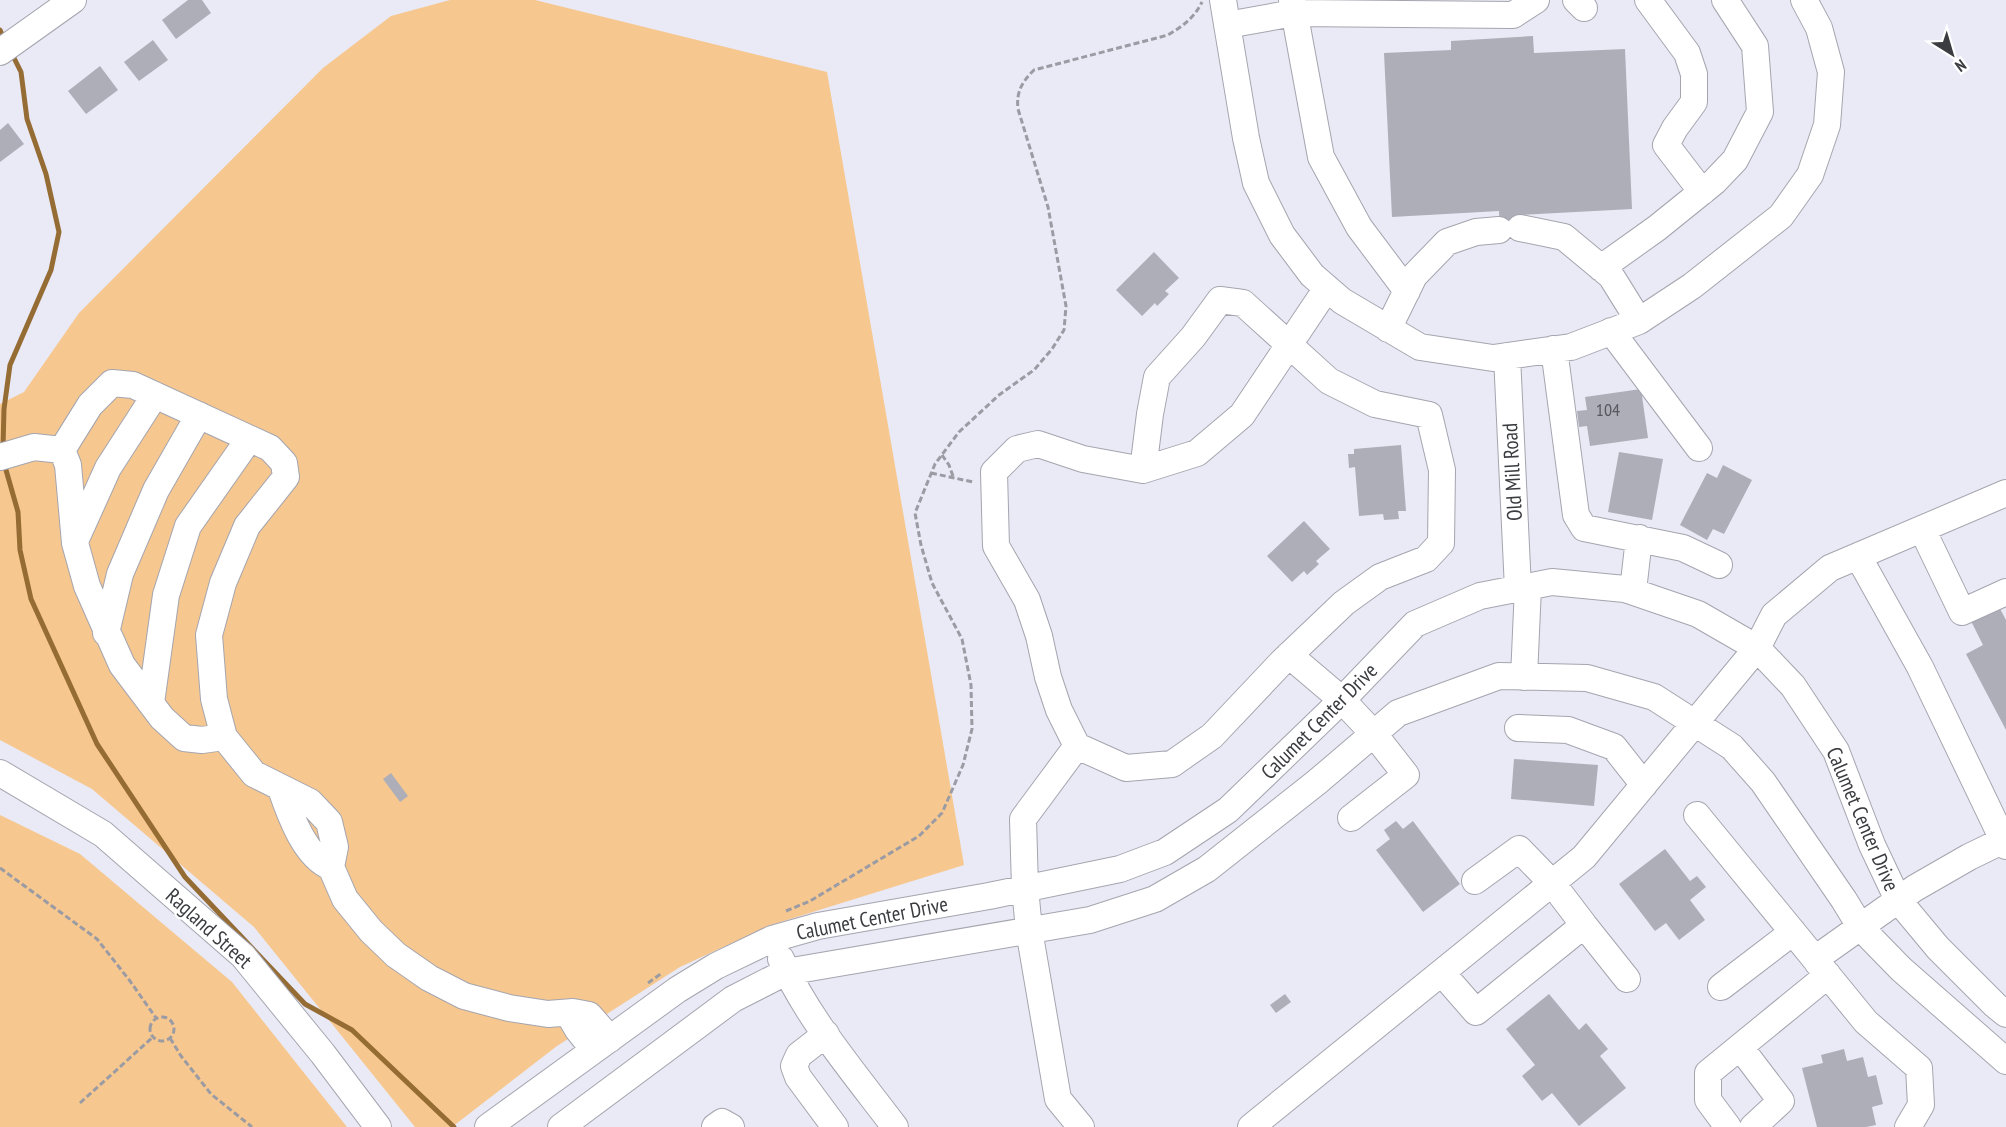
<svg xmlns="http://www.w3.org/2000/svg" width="2006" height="1127" font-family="'PT Sans Narrow',sans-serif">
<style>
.green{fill:#f7c790}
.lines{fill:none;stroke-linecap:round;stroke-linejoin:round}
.stream{stroke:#966c35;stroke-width:5}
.building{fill:#adaeb8}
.minor-casing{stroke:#a4a5af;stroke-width:28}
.path{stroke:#9a9ba3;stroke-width:3;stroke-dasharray:6 3;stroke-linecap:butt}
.minor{stroke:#fff;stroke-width:26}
.labels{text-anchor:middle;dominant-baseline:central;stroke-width:4.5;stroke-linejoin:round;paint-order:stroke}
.number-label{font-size:18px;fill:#58585e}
.street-label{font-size:21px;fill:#3b3c40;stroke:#fff}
</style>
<rect width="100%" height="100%" fill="#e9eaf5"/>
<!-- green -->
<path class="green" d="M450 0H535L827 72 964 865 771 925 680 967 557 1046 452 1127H415L254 927 92 789 0 740V404L24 392 79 313 323 68 391 16Z
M0 815 80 854 232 982 347 1127H0Z"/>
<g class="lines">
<!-- stream -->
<path class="stream" d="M0 30 5 41
M3 448 4 409 10 365 51 270 59 232 46 174 27 119 21 72 11 52
M4 463 18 512 20 550 31 599 97 744 185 877 305 1004 352 1030 454 1127"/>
</g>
<!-- building -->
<path class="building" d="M188 0H202L211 13 176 39 162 20Z
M1533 36 1534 53 1625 49 1632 209 1519 215 1520 236 1500 237 1499 211 1392 217 1384 53 1451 50V41Z
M153 40 168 60 139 81 124 62Z
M100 66 118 90 86 114 68 91Z
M8 123 24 144 0 162V130Z
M1154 252 1179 278 1165 291 1169 294 1157 306 1155 303 1142 316 1116 290Z
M1641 389 1648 438 1590 446 1587 426 1579 427 1577 411 1587 410 1585 397Z
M1401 445 1406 511H1398L1399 519 1384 520 1383 514 1359 516 1355 467 1349 468 1348 454H1354V449Z
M1619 452 1663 459 1652 520 1608 512Z
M1723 465 1752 480 1724 534 1713 529 1707 540 1680 525 1707 473 1717 478Z
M1304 521 1330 549 1316 561 1319 564 1307 575 1304 571 1292 582 1267 556Z
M1997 603 2006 620V730L1966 654 1983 645 1969 617Z
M1514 759 1598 765 1594 806 1511 799Z
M391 773 408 796 400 802 383 779Z
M1396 821 1403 829 1413 821 1460 884 1423 912 1376 850 1390 839 1384 830Z
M1665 849 1690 881 1697 876 1706 887 1690 900 1705 920 1679 940 1666 923 1655 931 1619 884Z
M1285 994 1291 1002 1276 1013 1270 1005Z
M1549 994 1579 1030 1586 1023 1608 1049 1600 1056 1626 1088 1579 1126 1552 1093 1542 1101 1522 1076 1535 1065 1506 1029Z
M1844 1049 1847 1061 1863 1057 1868 1077 1876 1075 1883 1104 1872 1107 1876 1125 1866 1127H1817L1802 1068 1823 1063 1821 1055Z"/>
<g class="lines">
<!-- minor casing -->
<g class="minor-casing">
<path id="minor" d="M1223 0 1246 138 1256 183 1282 235 1312 275 1342 301 1420 347 1493 358 1571 347 1639 321 1692 286 1781 216 1810 175 1827 125 1831 72 1819 28 1804 0
M1292 0 1321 157 1359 227 1407 291
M1576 0 1584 8
M1648 0 1687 53 1694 74V102L1675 128 1666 145 1702 192
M1227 25 1294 13 1513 15 1536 0
M0 52 73 0
M1520 228 1564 237 1611 276 1639 321
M1601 268 1657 228 1714 182 1735 160 1760 112 1755 46 1725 0
M1388 329 1414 276 1447 242 1476 232 1499 230
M1611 331 1699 448
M1554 349 1576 515 1584 528 1683 548 1719 565
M1507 356 1518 589
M62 450 90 405 112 383 133 385 270 448 284 463 286 477 247 526 223 583 209 635 214 699 224 737 254 774 310 802 329 822 335 847 331 867 345 899 371 931 396 955 429 978 464 996 509 1008 548 1014 573 1012 589 1015 610 1039
M0 457 34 447 62 450 68 465 75 543 87 586 122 665 162 718 184 738 202 740 224 737
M1143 470 1150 414 1157 377 1193 337 1220 300 1243 303 1329 381 1375 404 1429 415 1442 470 1441 543 1426 559 1380 577 1344 603 1281 663 1212 736 1172 764 1126 768 1077 746 1059 710 1048 677 1039 636 1027 600 996 546 994 472 1017 449 1038 444 1083 459 1143 470 1197 453 1242 415 1327 288
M1922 529 1962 612 2006 592
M76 539 108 468 155 395
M1858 556 1920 667 2006 846
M1633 591 1639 538
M106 633 120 574 156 490 199 415
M1289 655 1342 700 1374 734 1406 775 1351 818
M1524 677 1528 587
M151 703 166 595 188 526 249 439
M1518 728 1568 730 1614 747 1644 785
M1077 746 1023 819 1025 888 1029 930 1058 1099 1081 1127
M0 773 103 834 243 956 323 1054 378 1127
M281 789C290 815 305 857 331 867
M1697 815 1815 959 1915 888 1969 857 2006 839
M1584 925 1627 979
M781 959C808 1019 855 1074 895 1127
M1817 962 1866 1022 1919 1068 1921 1105 1908 1127
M1442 973 1476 1012 1584 925 1552 883 1519 849 1475 881
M1721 987 1793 932
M568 1013 578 1030 594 1050
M826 1034 799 1055 794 1066 798 1077 835 1127
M1740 1047 1781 1101 1753 1127
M488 1127 677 990 716 966 772 939 818 926 989 896 1120 869 1165 852 1228 810 1342 700 1415 624 1480 596 1552 582 1625 589 1698 614 1757 648 1793 686 1836 751 1872 845 1898 900 1938 948 1995 1005 2006 1014
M561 1127 733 999 786 972 1090 920 1155 899 1207 869 1317 782 1398 713 1499 676 1587 678 1654 697 1732 747 1763 782 1844 900 1861 928 1901 969 2006 1061
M715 1127 722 1122 731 1127
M1251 1127 1584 857 1757 648 1774 615 1830 568 2006 493
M1728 1127 1708 1100V1073L1828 975"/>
</g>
<!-- path -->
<path class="path" d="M942 455 949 465 954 479
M931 473 973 482
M0 868 97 939 130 981 156 1018
M786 911 810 901 919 836 942 813 963 765 972 729 971 685 962 639 932 583 921 545 915 513 935 464 959 432 999 395 1034 370 1052 349 1064 330 1066 306 1048 207 1018 109C1016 92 1022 82 1034 70L1168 35C1183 26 1194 18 1202 2
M648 983 662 973
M150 1029a12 12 0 1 1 24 0a12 12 0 1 1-24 0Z
M170 1038 181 1056 211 1094 252 1127
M80 1103 153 1037"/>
<!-- minor -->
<use href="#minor" class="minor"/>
</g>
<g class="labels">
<!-- number labels -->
<g class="number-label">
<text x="1608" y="409">104</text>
</g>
<!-- street labels -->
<g class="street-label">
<text transform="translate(1512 472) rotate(-93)">Old Mill Road</text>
<text transform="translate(1319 721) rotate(-45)">Calumet Center Drive</text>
<text transform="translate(1863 819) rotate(67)">Calumet Center Drive</text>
<text transform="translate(872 918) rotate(-11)">Calumet Center Drive</text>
<text transform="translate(209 928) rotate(42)">Ragland Street</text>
</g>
</g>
<!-- north arrow -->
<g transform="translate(1952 54) rotate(143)" stroke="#ffffff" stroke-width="4.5" paint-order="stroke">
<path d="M0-4.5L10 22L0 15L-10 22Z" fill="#3b3c40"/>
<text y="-9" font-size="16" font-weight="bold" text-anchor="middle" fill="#3b3c40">N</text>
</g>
</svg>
